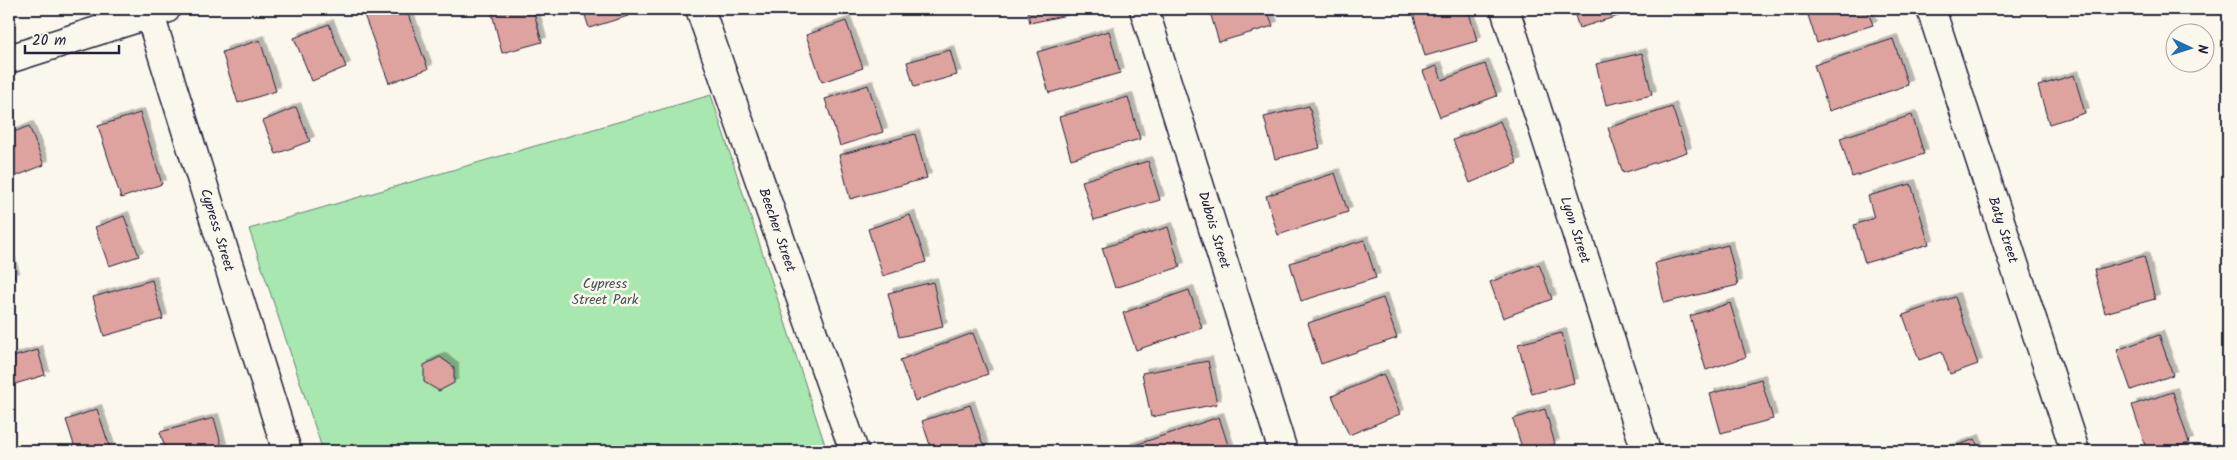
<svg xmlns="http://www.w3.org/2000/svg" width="2237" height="460" font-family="Kalam,sans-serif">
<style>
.green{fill:#a8e7af;stroke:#658475}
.building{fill:#dea39f;stroke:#22223b;filter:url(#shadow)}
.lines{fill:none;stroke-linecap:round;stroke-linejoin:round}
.minor-casing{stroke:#22223b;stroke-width:31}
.minor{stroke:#fbf7ec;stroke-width:28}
.labels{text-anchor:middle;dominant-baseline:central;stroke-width:5;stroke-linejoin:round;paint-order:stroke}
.street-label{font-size:14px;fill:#22223b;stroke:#fbf7ec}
.park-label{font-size:14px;fill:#445358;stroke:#fbf7ec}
</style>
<defs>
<filter id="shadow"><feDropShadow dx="4.5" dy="-4.5" stdDeviation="0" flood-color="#0004"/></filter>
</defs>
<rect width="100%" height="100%" fill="#fbf7ec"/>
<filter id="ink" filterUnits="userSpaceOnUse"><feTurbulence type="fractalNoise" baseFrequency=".02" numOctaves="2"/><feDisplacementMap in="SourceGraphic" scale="10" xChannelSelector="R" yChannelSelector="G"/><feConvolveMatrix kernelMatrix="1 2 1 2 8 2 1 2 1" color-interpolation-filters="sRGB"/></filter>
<g filter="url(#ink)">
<!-- green -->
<path class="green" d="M711 95 827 451H323L249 229Z"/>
<!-- building -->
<path class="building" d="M371 9H406L428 69 389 83 363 12Z
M491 9H533L542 42 502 53Z
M583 9H626L628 16 589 28Z
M1027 9H1089L1090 10 1030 23Z
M1209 9H1267L1273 26 1219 42Z
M1429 9H1468L1477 41 1425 56 1413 13Z
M1573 9H1627L1628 13 1579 28Z
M1806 9H1867L1873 25 1817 43Z
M846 21 863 68 822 82 806 35Z
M329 24 346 67 312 81 294 38Z
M1109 31 1120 73 1049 93 1037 52Z
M1893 39 1908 85 1829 111 1814 65Z
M260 40 276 91 238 103 222 52Z
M950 50 957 75 914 87 907 62Z
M1642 53 1652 95 1606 105 1596 64Z
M1485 64 1497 96 1440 117 1423 71 1437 66 1442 80Z
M2074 75 2085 113 2049 124 2038 86Z
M868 85 883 132 840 146 825 99Z
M1128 97 1140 139 1071 159 1059 117Z
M1309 106 1320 148 1275 159 1264 117Z
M296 107 310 141 276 154 263 121Z
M1672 107 1687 152 1623 173 1608 128Z
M140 113 162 184 121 198 98 126Z
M1912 115 1924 154 1852 177 1840 138Z
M1500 121 1517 163 1470 183 1453 140Z
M29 126 44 165 9 179V134Z
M915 134 927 178 850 199 839 155Z
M1148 161 1160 200 1094 220 1082 181Z
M1335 173 1348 212 1278 235 1266 196Z
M1911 184 1929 244 1865 263 1854 225 1874 218 1868 196Z
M910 215 926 262 883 276 868 229Z
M124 216 139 256 109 266 95 227Z
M1168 227 1180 267 1115 288 1102 248Z
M1364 240 1376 278 1301 301 1290 263Z
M1728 245 1738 285 1664 303 1655 263Z
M2144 256 2155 299 2105 313 2094 270Z
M9 257 15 277 9 279Z
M1539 264 1552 299 1503 318 1490 282Z
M152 280 163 319 104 336 93 297Z
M933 282 943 327 899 337 888 293Z
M1189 290 1202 328 1136 350 1123 313Z
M1955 297 1978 364 1950 374 1942 352 1919 360 1903 315Z
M1383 298 1397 338 1321 364 1308 323Z
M1730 303 1746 357 1706 370 1690 316Z
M973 333 988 374 915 401 900 360Z
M1562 333 1574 383 1532 394 1518 344Z
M2159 335 2173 375 2131 390 2117 350Z
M38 350 45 375 15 384 9 358Z
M440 357 454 367V383L439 391 424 382V365Z
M1208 361 1217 404 1151 417 1142 373Z
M1383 374 1400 414 1349 435 1332 396Z
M1761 379 1773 419 1721 433 1710 394Z
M2173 392 2189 443 2164 451H2147L2132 405Z
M970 405 985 451H932L922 421Z
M97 409 111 451H76L66 420Z
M1545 409 1555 444 1532 451H1523L1513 419Z
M1219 417 1230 451H1127L1126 448Z
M214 418 223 451H166L160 432Z
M1975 439 1979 451H1946L1945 450Z"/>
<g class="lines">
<!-- minor casing -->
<g class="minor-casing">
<path id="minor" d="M148 9 287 451
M700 9 854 451
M1144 9 1283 451
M1505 9 1646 451
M1931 9 2075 451
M9 59 166 9"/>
</g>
<!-- minor -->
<use href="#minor" class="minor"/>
</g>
</g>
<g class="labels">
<!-- street labels -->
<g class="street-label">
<text transform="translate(217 230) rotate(73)">Cypress Street</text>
<text transform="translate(777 230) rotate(71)">Beecher Street</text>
<text transform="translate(1214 230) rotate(73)">Dubois Street</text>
<text transform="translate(1575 230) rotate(72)">Lyon Street</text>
<text transform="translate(2003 230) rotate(72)">Baty Street</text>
</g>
<!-- park labels -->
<g class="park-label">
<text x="605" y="284">Cypress<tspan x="605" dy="16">Street Park</tspan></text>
</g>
</g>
<!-- margin -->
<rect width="2237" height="460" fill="none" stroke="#fbf7ec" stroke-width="30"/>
<rect x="15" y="15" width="2207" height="430" fill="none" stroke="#22223b" stroke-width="2" filter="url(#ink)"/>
<!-- north arrow -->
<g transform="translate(2190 48) rotate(94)"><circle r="24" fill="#fbf7ec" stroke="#a4a2a5"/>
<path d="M0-4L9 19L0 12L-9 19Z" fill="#1f6fb2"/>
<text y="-8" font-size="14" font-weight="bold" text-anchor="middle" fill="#22223b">N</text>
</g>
<!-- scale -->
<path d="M25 45v8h94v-8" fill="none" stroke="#22223b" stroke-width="2.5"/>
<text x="32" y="45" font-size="15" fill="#22223b" stroke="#fbf7ec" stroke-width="4" paint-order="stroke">20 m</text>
</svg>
